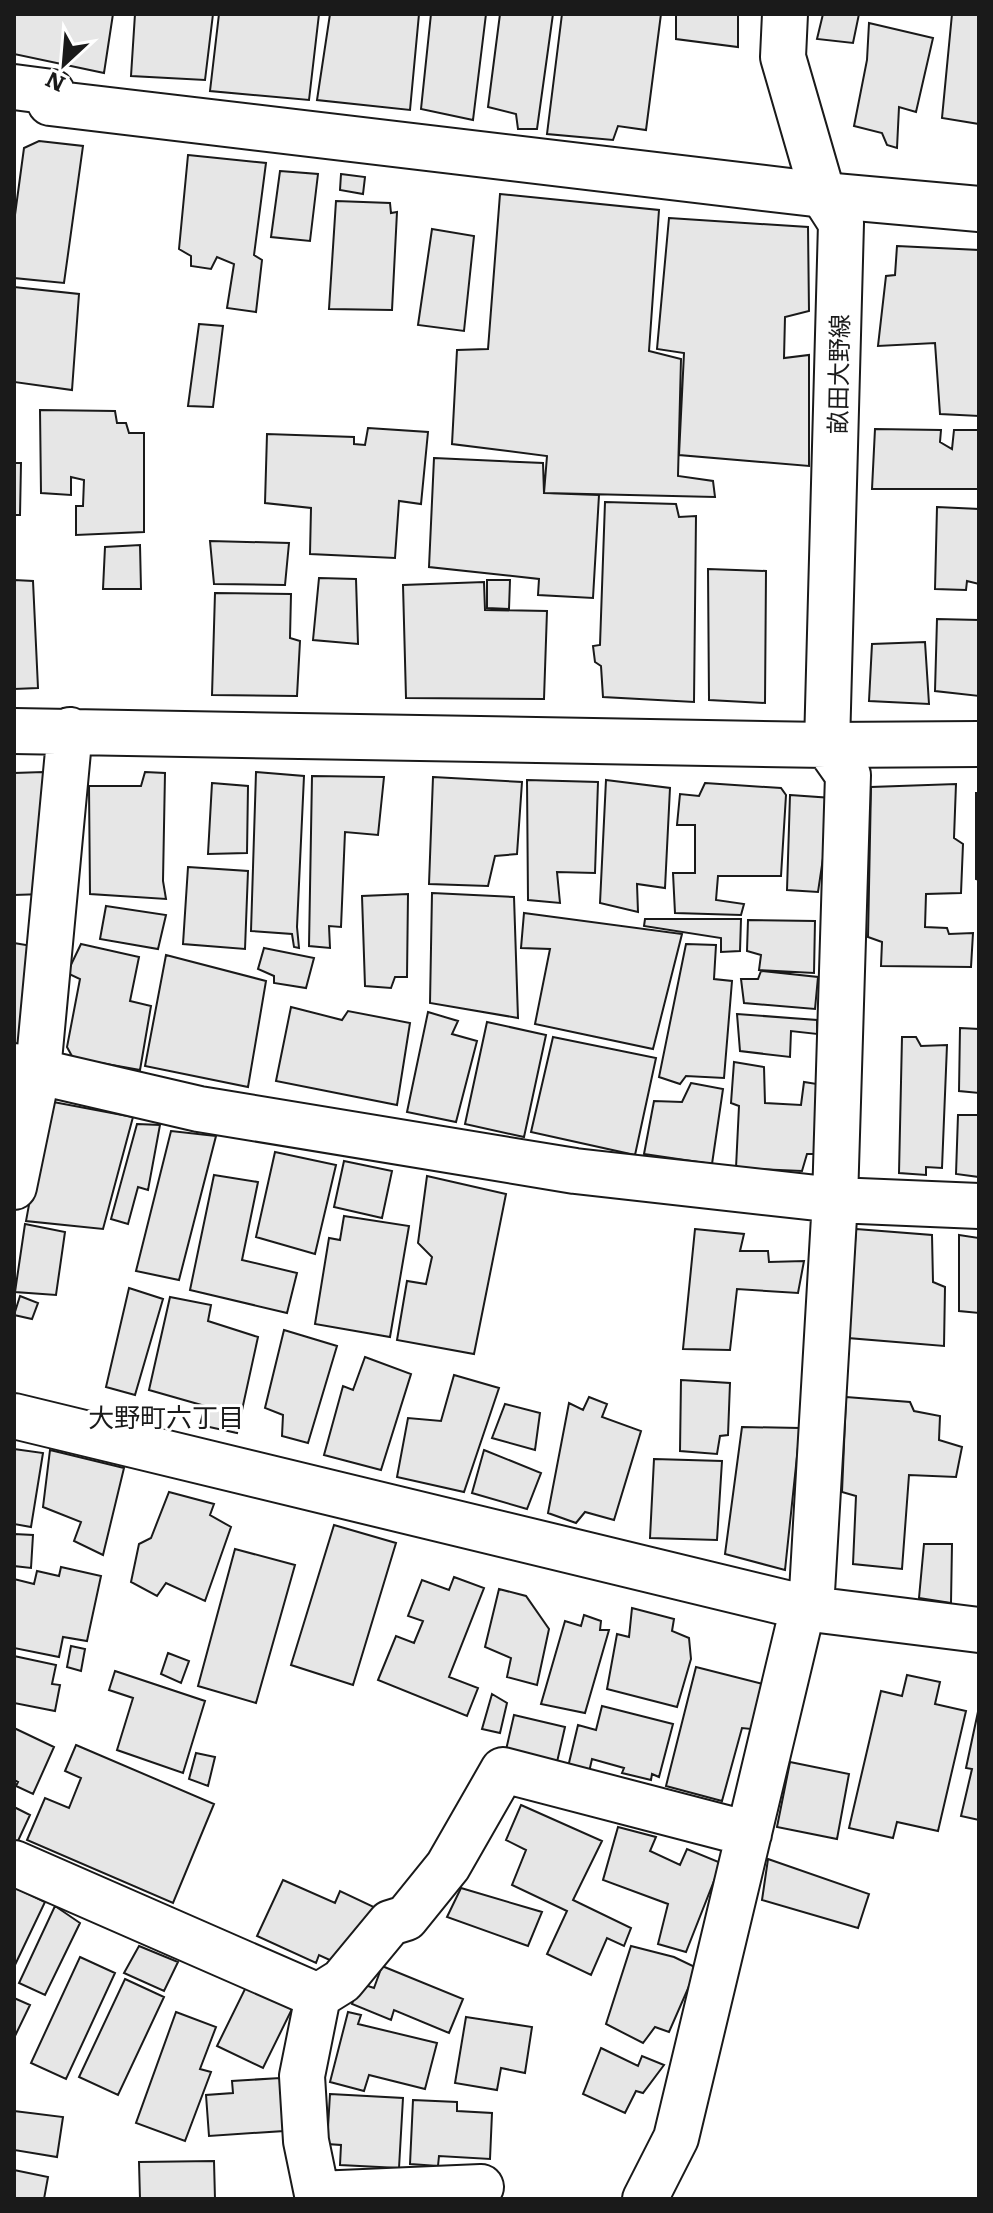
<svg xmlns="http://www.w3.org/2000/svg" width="993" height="2213" font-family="Literata,'Noto Sans JP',serif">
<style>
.building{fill:#e6e6e6;stroke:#1a1a1a;stroke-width:2}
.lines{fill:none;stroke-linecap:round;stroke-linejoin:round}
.minor-casing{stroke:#1a1a1a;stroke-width:48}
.major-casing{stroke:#1a1a1a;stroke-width:48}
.minor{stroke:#fff;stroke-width:44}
.major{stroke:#fff;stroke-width:44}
.labels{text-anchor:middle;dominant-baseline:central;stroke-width:6;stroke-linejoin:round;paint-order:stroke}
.street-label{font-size:24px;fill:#1a1a1a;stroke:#fff}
.neighbourhood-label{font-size:26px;fill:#1a1a1a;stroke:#fff}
</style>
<rect width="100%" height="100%" fill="#fff"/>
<!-- building -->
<path class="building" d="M14 14H113L104 73 14 54Z
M135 14H213L205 80 131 76Z
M219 14H319L309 100 210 91Z
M330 14H419L410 110 317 100Z
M431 14H486L473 120 421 109Z
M500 14H553L537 129H518L516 114 488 107Z
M562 14H661L646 130 618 126 613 140 547 134Z
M676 14H738V47L676 39Z
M823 14H859L853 43 817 39Z
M952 14H979V124L942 118Z
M869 23 933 38 916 112 899 107 897 148 887 145 882 133 854 126 867 60Z
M39 141 83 146 64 283 14 278V222L24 148Z
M188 155 266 163 254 255 262 260 256 312 227 308 234 264 217 257 211 269 191 266V256L179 249Z
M280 171 318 174 310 241 271 237Z
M341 174 365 177 363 194 340 190Z
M500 194 659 210 649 351 681 359 678 476 713 481 715 497 544 493 547 456 452 444 457 350 488 349Z
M336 201 390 203 391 213 397 212 392 310 329 309Z
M669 218 808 227 809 311 785 317 784 358 809 355V466L679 455 684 353 657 349Z
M432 229 474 236 464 331 418 325Z
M897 246 979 250V416L940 414 935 343 878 346 886 276 895 275Z
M14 287 79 294 72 390 14 382Z
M199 324 223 326 213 407 188 406Z
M40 410 115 411 117 423H126L129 433H144V532L76 535V506H83L84 480 71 477V495L41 493Z
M368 428 428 432 421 504 399 501 395 558 310 554 311 508 265 503 267 434 354 437V444L365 445Z
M875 429 941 430 940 442 952 449 954 430H979V489H872Z
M434 458 543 463 544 493 599 495 593 598 538 595 539 579 429 567Z
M14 463H21L20 515H14Z
M605 502 676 504 679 517 696 516 694 702 603 697 601 666 595 662 593 646 600 645Z
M937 507 979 509V584L967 581 966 590 935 589Z
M210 541 289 543 285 585 214 584Z
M140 545 141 589H103L105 547Z
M708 569 766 571 765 703 709 700Z
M319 578 356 579 358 644 313 640Z
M14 580 33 581 38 688 14 689Z
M487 580H510L509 609 487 608Z
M484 582 485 610 547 611 544 699 406 698 403 585Z
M215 593 291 594 290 638 300 641 297 696 212 695Z
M937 619 979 620V696L935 691Z
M925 642 929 704 869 701 872 644Z
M43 772 44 894 14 895V773Z
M145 772 165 773 163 881 166 899 90 894 89 786H141Z
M256 772 304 776 297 927 299 948 294 947 292 934 251 931Z
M312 776 384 777 378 835 345 832 341 927 329 926 330 948 309 946Z
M433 777 522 782 517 854 495 856 488 886 429 884Z
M527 780 598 782 595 873 557 872 560 903 528 900Z
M606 780 670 788 665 888 637 884 638 912 600 903Z
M212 783 248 786 247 853 208 854Z
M705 783 781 788 786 795 781 876H718L716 900 744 904 741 915 675 913 673 873H695V825H677L680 794 699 796Z
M956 784 954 838 963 844 961 893 926 894 925 927 947 928 949 934 973 933 971 967 881 966 882 942 868 937 871 787Z
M976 793H979V880L976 879Z
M790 795 832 798 818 892 787 890Z
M188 867 248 871 245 949 183 944Z
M432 893 514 897 518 1018 430 1003Z
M408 894 407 977H395L391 988 365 986 362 896Z
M106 906 166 915 158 949 100 939Z
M524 913 682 934 653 1049 535 1024 550 949 521 948Z
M645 919H741L740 951 721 952V938L644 926Z
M748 920 815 921 814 973 759 970 761 955 747 951Z
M14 943 38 947 21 1049 14 1047Z
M81 944 139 957 130 1001 151 1006 140 1070 73 1058 67 1047 80 979 67 973Z
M686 944 716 945 714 979 732 981 724 1078 686 1076 680 1084 659 1077Z
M264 948 314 958 306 988 274 983V976L258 969Z
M166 955 266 981 248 1087 145 1066Z
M761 971 818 977 815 1009 744 1003 741 979H758Z
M291 1007 342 1020 348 1011 410 1023 397 1105 276 1081Z
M428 1012 458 1021 452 1034 477 1041 456 1122 407 1112Z
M737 1014 817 1020V1034L791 1031 790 1057 740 1051Z
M487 1022 546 1035 524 1137 465 1124Z
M960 1028 979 1029V1093L959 1091Z
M553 1037 656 1058 635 1155 531 1132Z
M902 1037H916L921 1046 947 1045 942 1168 926 1167V1175L899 1173Z
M734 1062 764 1067 765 1103 801 1105 804 1082 817 1084 814 1154H807L802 1171 736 1168 739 1106 731 1103Z
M691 1083 723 1089 712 1164 644 1154 654 1101 682 1102Z
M48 1101 133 1117 103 1229 26 1221Z
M958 1115H979V1177L956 1174Z
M137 1124 160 1125 148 1190 138 1187 128 1224 111 1219Z
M171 1131 216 1136 179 1280 136 1271Z
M275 1152 336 1165 315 1254 256 1237Z
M344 1161 392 1171 382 1218 334 1207Z
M214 1175 258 1182 242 1260 297 1273 287 1313 190 1290Z
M427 1176 506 1194 474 1354 397 1340 407 1281 426 1284 432 1257 418 1243Z
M344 1216 409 1226 390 1337 315 1324 329 1238 340 1240Z
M25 1224 65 1232 56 1295 15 1292Z
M695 1229 744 1234 740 1251H768L769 1262 804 1261 798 1293 737 1289 730 1350 683 1349Z
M856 1229 932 1235 933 1282 945 1287 944 1346 848 1338Z
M959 1235 979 1238V1313L959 1311Z
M129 1288 163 1299 135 1395 106 1387Z
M20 1296 38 1303 32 1319 14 1315Z
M170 1297 211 1305 208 1321 258 1337 237 1433 200 1425 205 1406 149 1390Z
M284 1330 337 1346 308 1443 282 1436 283 1415 265 1408Z
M365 1357 411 1374 381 1470 324 1455 343 1386 353 1390Z
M454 1375 499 1388 464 1492 397 1477 408 1418 441 1421Z
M681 1380 730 1383 728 1435 720 1436 717 1454 680 1451Z
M589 1397 607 1404 602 1417 641 1431 614 1520 585 1512 576 1523 548 1513 569 1403 583 1410Z
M846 1397 910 1402 914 1411 940 1416 939 1440 962 1447 956 1477 909 1475 902 1569 853 1564 856 1496 842 1492Z
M505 1404 540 1413 535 1450 492 1438Z
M742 1427 800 1428 785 1570 725 1554Z
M14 1449 43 1453 31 1527 14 1524Z
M50 1450 124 1468 103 1555 74 1541 81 1522 43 1507Z
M484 1450 541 1473 527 1509 472 1493Z
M654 1459 722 1461 717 1540 650 1538Z
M169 1492 214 1504 210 1515 231 1527 205 1601 166 1583 157 1596 131 1582 139 1544 151 1538Z
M334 1525 396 1543 353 1685 291 1665Z
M14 1534 33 1535 31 1568 14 1566Z
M924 1544H952L951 1603 919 1598Z
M235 1549 295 1565 256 1703 198 1686Z
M61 1567 101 1576 87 1641 63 1637 59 1657 14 1648V1579L34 1584 37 1571 59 1576Z
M454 1577 484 1588 449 1677 478 1688 467 1716 378 1680 396 1636 414 1643 423 1621 408 1616 422 1580 449 1590Z
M499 1589 526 1596 549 1629 537 1685 507 1677 511 1658 485 1647Z
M632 1608 674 1619 672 1631 689 1638 691 1659 677 1707 607 1689 617 1634 629 1637Z
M584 1615 601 1621 600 1630H609L585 1713 541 1704 565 1621 581 1626Z
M71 1646 85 1649 81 1671 67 1667Z
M168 1653 189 1661 181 1683 161 1674Z
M14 1656 56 1665 52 1684 60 1685 55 1711 14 1703Z
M696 1667 763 1684 751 1729 742 1728 722 1801 666 1786Z
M115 1671 205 1701 183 1773 117 1750 133 1698 109 1690Z
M907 1675 940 1682 935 1704 966 1711 938 1831 897 1822 893 1838 849 1828 881 1691 902 1696Z
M492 1694 507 1703 500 1733 482 1729Z
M602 1706 673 1724 659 1777 652 1774 651 1780 622 1773 624 1768 592 1759 589 1772 568 1767 578 1725 596 1730Z
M979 1707V1820L961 1816 972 1769 966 1768Z
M514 1715 565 1727 557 1762 506 1750Z
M14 1728 54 1747 33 1794 16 1786 18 1782 14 1780Z
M76 1745 214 1804 173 1903 27 1840 45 1798 69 1808 81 1778 65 1771Z
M196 1753 215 1757 208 1786 189 1779Z
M790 1762 849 1774 837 1839 777 1827Z
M521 1805 602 1841 573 1900 631 1928 624 1946 607 1938 591 1975 547 1954 567 1911 512 1885 526 1850 506 1840Z
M14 1807 30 1815 17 1843 14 1842Z
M618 1827 656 1837 650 1851 680 1865 687 1849 721 1863 686 1952 658 1944 668 1904 603 1880Z
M768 1859 869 1894 858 1928 762 1900Z
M283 1880 335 1903 340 1891 376 1908 332 1961 319 1955 316 1963 257 1936Z
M14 1887 45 1902 14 1967Z
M461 1888 542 1912 528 1946 447 1917Z
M55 1906 80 1923 45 1995 19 1983Z
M139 1946 178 1962 164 1991 124 1973Z
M631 1946 674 1957 697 1968 669 2032 655 2027 643 2043 606 2024Z
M80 1957 115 1973 66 2079 31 2063Z
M382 1966 463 1999 449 2033 394 2010 391 2020 352 2004 359 1983 374 1988Z
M125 1979 164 1997 118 2095 79 2077Z
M246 1987 292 2009 263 2068 217 2046Z
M14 1998 30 2005 14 2038Z
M176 2012 216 2027 200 2069 211 2072 185 2141 136 2123Z
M348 2012 361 2015 358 2024 437 2043 425 2089 369 2075 364 2091 330 2082Z
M466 2017 532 2027 525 2073 501 2068 497 2090 455 2083Z
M601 2048 638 2066 642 2056 664 2065 643 2093 636 2091 625 2113 583 2094Z
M280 2078 284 2131 209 2136 206 2095 233 2093 232 2081Z
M330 2094 403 2098 399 2168 340 2165 341 2145 327 2144Z
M413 2100 457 2102V2111L492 2113 490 2159 439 2156 438 2166 410 2164Z
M14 2111 63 2117 57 2157 14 2150Z
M214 2161 215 2199H140L139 2162Z
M14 2170 48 2177 44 2199H14Z"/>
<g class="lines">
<!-- minor casing -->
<g class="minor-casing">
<path id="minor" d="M14 87 52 92 50 103 823 195 979 209
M14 731 827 745 979 744
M14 1066 199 1109 575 1171 835 1200 979 1206
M14 1187 38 1071 70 730
M14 1416 811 1609 979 1630
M811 1609 835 1200 848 775 827 745
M14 1863 318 1996 342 1981 390 1923 406 1918 448 1866 503 1770 749 1834
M318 1996 302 2076 306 2141 317 2194 481 2187
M645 2199 676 2138 803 1607"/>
</g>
<!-- major casing -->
<g class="major-casing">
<path id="major" d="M785 14 783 57 823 195 841 223 827 745"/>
</g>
<!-- minor -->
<use href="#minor" class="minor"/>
<!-- major -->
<use href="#major" class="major"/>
</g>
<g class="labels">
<!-- street labels -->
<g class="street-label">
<text transform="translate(837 374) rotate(-89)">畝田大野線</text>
</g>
<!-- neighbourhood labels -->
<g class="neighbourhood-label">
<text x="166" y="1415">大野町六丁目</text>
</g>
</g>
<!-- border -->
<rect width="993" height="2213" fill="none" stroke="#1a1a1a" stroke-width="32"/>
<!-- north arrow -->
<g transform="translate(64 64) rotate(206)" stroke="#ffffff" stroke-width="6" paint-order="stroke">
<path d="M0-6L14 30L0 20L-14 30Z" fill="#1a1a1a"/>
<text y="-12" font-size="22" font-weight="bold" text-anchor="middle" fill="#1a1a1a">N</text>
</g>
</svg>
